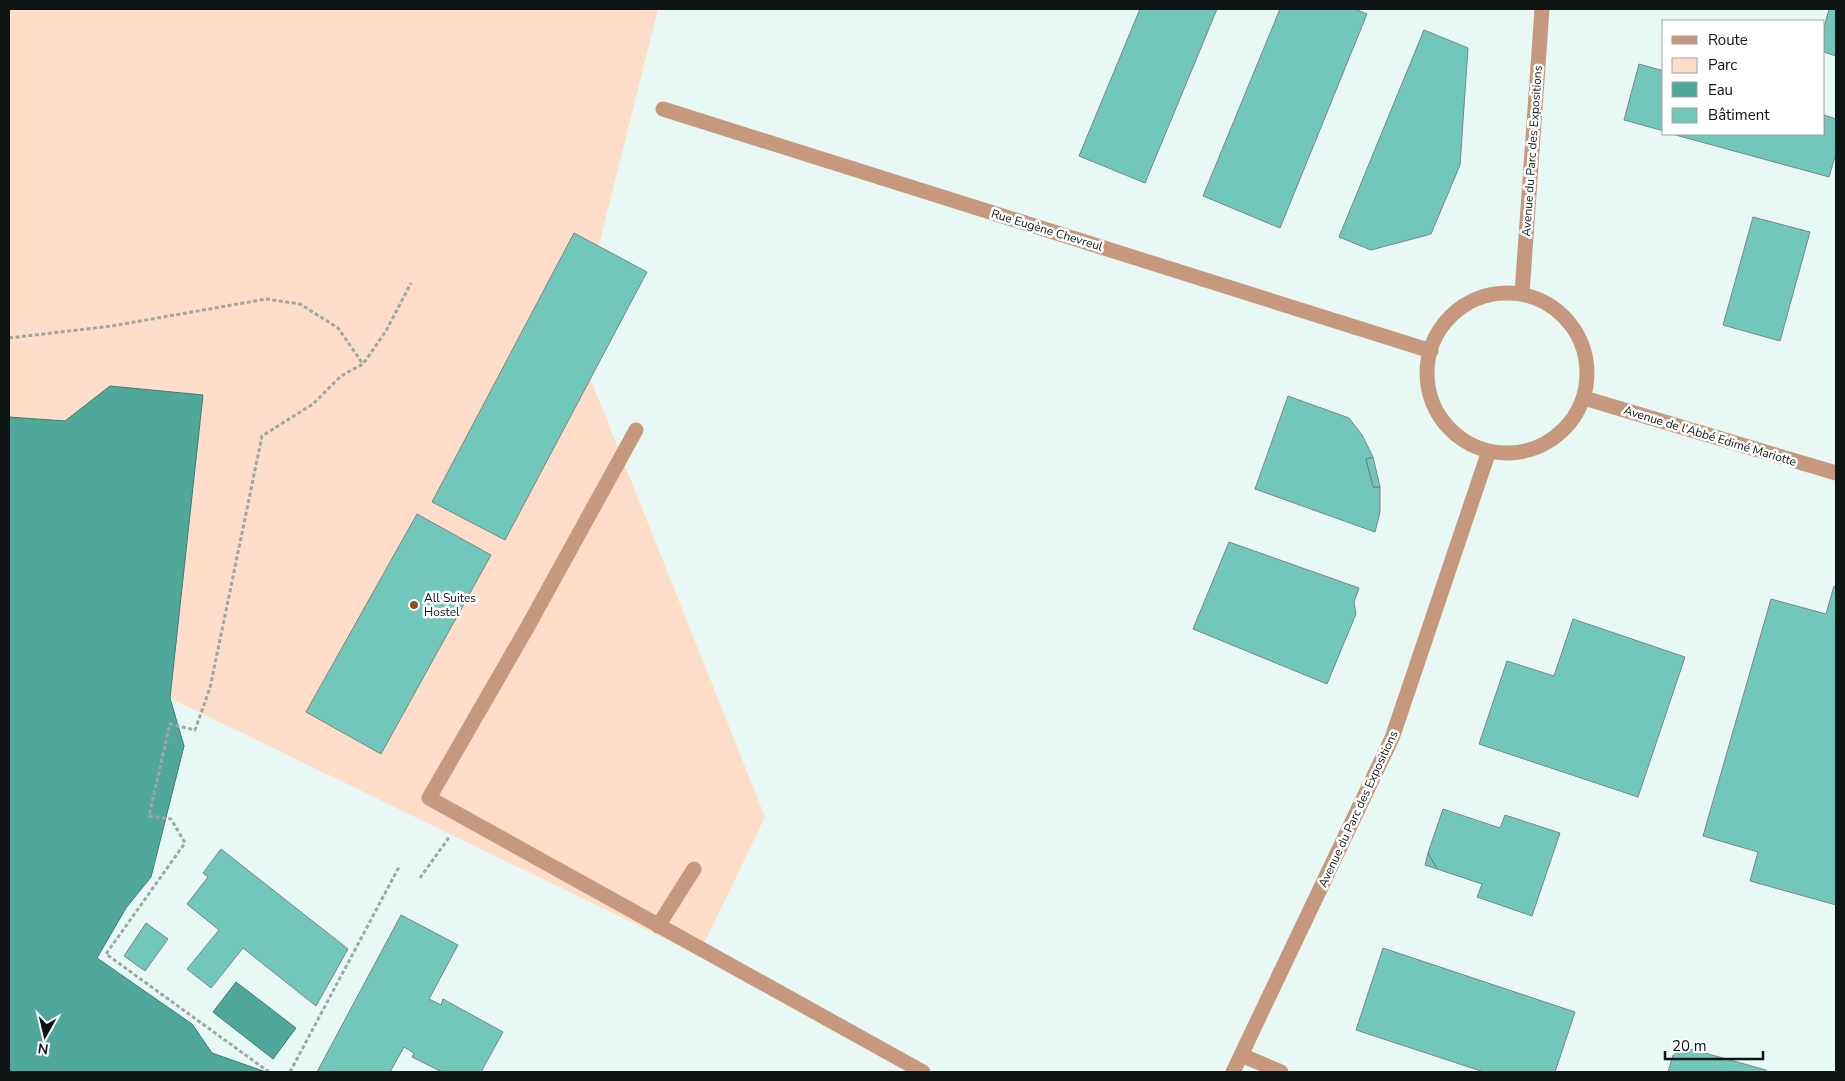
<svg xmlns="http://www.w3.org/2000/svg" width="1845" height="1081" font-family="'Nunito Sans',sans-serif">
<style>
.green{fill:#ffddc9}
.water{fill:#50a89b;stroke:#3c7c72}
.building{fill:#71c8ba;stroke:#778683}
.lines{fill:none;stroke-linecap:round;stroke-linejoin:round}
.path{stroke:#9ca9a7;stroke-width:3;stroke-dasharray:4 2.5;stroke-linecap:butt}
.service{stroke:#c6997e;stroke-width:15}
.minor{stroke:#c6997e;stroke-width:15}
.poi-dot{fill:#914e1d;stroke:#fff;stroke-width:2}
.labels{text-anchor:middle;dominant-baseline:central;stroke-width:5;stroke-linejoin:round;paint-order:stroke}
.street-label{font-size:12px;fill:#0e1413;stroke:#fff}
.poi-label{font-size:12px;fill:#0e1413;stroke:#fff;text-anchor:start}
</style>
<rect width="100%" height="100%" fill="#e8f8f5"/>
<!-- green -->
<path class="green" d="M9 9H658L575 340 765 817 698 956 660 936 170 698 203 396 110 386 65 421 9 417Z"/>
<!-- water -->
<path class="water" d="M110 386 203 395 170 698 184 746 151 877 126 908 97 958 192 1024 212 1053 266 1072H9V417L65 421Z
M236 982 296 1028 273 1059 213 1012Z"/>
<!-- building -->
<path class="building" d="M1140 9H1217L1145 183 1079 156Z
M1280 9H1355L1367 14 1280 228 1203 196Z
M1829 9H1836V56L1824 52V28Z
M1424 30 1468 48 1460 165 1431 234 1371 250 1339 237Z
M1639 64 1664 71V131L1624 120Z
M1824 115 1836 119V153L1829 177 1672 134H1824Z
M1753 217 1810 232 1780 341 1723 325Z
M574 233 647 272 505 540 432 502Z
M1288 396 1349 418 1362 435 1373 457 1366 459 1373 487H1380V512L1375 532 1255 489Z
M1373 457 1380 487H1373L1366 459Z
M417 514 491 555 381 754 306 712Z
M1229 542 1359 588 1354 602 1356 614 1327 684 1193 629Z
M1834 586 1836 587V905L1750 881 1758 852 1703 836 1771 599 1826 614Z
M1573 619 1685 657 1638 797 1479 744 1507 661 1554 676Z
M1443 809 1500 828 1505 815 1560 833 1532 916 1477 897 1482 884 1437 869 1428 853Z
M221 849 348 949 316 1006 243 948 211 988 187 969 219 930 187 904 208 877 203 873Z
M1428 853 1437 869 1425 865Z
M401 915 458 945 429 999 441 1005 443 999 503 1032 481 1072H442L412 1057 414 1053 404 1047 390 1072H317Z
M146 923 168 939 145 971 124 956Z
M1383 948 1575 1012 1555 1072H1484L1356 1030Z
M1676 1045 1766 1070V1072H1668Z"/>
<g class="lines">
<!-- path -->
<path class="path" d="M9 338 112 326 266 299 300 304 338 328 363 364
M420 878 450 836
M269 1072 106 954 185 843 171 819 149 816 170 724 195 730 210 688 262 436 313 404 341 376 363 364 386 331 411 283
M290 1072 399 867"/>
<!-- service -->
<path class="service" d="M636 430 527 628 429 798 923 1072
M658 926 694 869"/>
<!-- minor -->
<path class="minor" d="M663 109 1431 351
M1427 373a80 80 0 1 1 160 0a80 80 0 1 1-160 0Z
M1522 294 1542 9
M1584 398 1836 473
M1241 1055 1281 1072
M1233 1072 1392 738 1489 451"/>
</g>
<!-- markers -->
<circle class="poi-dot" cx="414" cy="605" r="5"/>
<g class="labels">
<!-- street labels -->
<g class="street-label">
<text transform="translate(1532 151) rotate(-86)">Avenue du Parc des Expositions</text>
<text transform="translate(1047 230) rotate(17)">Rue Eugène Chevreul</text>
<text transform="translate(1710 436) rotate(17)">Avenue de l'Abbé Edimé Mariotte</text>
<text transform="translate(1358 809) rotate(-65)">Avenue du Parc des Expositions</text>
</g>
<!-- poi labels -->
<g class="poi-label">
<text x="424" y="598">All Suites<tspan x="424" dy="14">Hostel</tspan></text>
</g>
</g>
<!-- border -->
<rect width="1845" height="1081" fill="none" stroke="#0e1413" stroke-width="20"/>
<!-- legend -->
<rect x="1662" y="20" width="162" height="115" fill="#ffffff" stroke="#9fa1a1"/>
<rect x="1672" y="36" width="25" height="8" fill="#c6997e" stroke="#9fa1a1"/>
<text x="1708" y="45" font-size="15" fill="#0e1413">Route</text>
<rect x="1672" y="58" width="25" height="15" fill="#ffddc9" stroke="#9fa1a1"/>
<text x="1708" y="70" font-size="15" fill="#0e1413">Parc</text>
<rect x="1672" y="82" width="25" height="15" fill="#50a89b" stroke="#9fa1a1"/>
<text x="1708" y="95" font-size="15" fill="#0e1413">Eau</text>
<rect x="1672" y="108" width="25" height="15" fill="#71c8ba" stroke="#9fa1a1"/>
<text x="1708" y="120" font-size="15" fill="#0e1413">Bâtiment</text>
<!-- north arrow -->
<g transform="translate(45 1036) rotate(188)" stroke="#ffffff" stroke-width="4" paint-order="stroke">
<path d="M0-4L9 19L0 12L-9 19Z" fill="#0e1413"/>
<text y="-8" font-size="14" font-weight="bold" text-anchor="middle" fill="#0e1413">N</text>
</g>
<!-- scale -->
<path d="M1665 1051v8h98v-8" fill="none" stroke="#0e1413" stroke-width="2.5"/>
<text x="1672" y="1051" font-size="15" fill="#0e1413" stroke="#ffffff" stroke-width="4" paint-order="stroke">20 m</text>
</svg>
